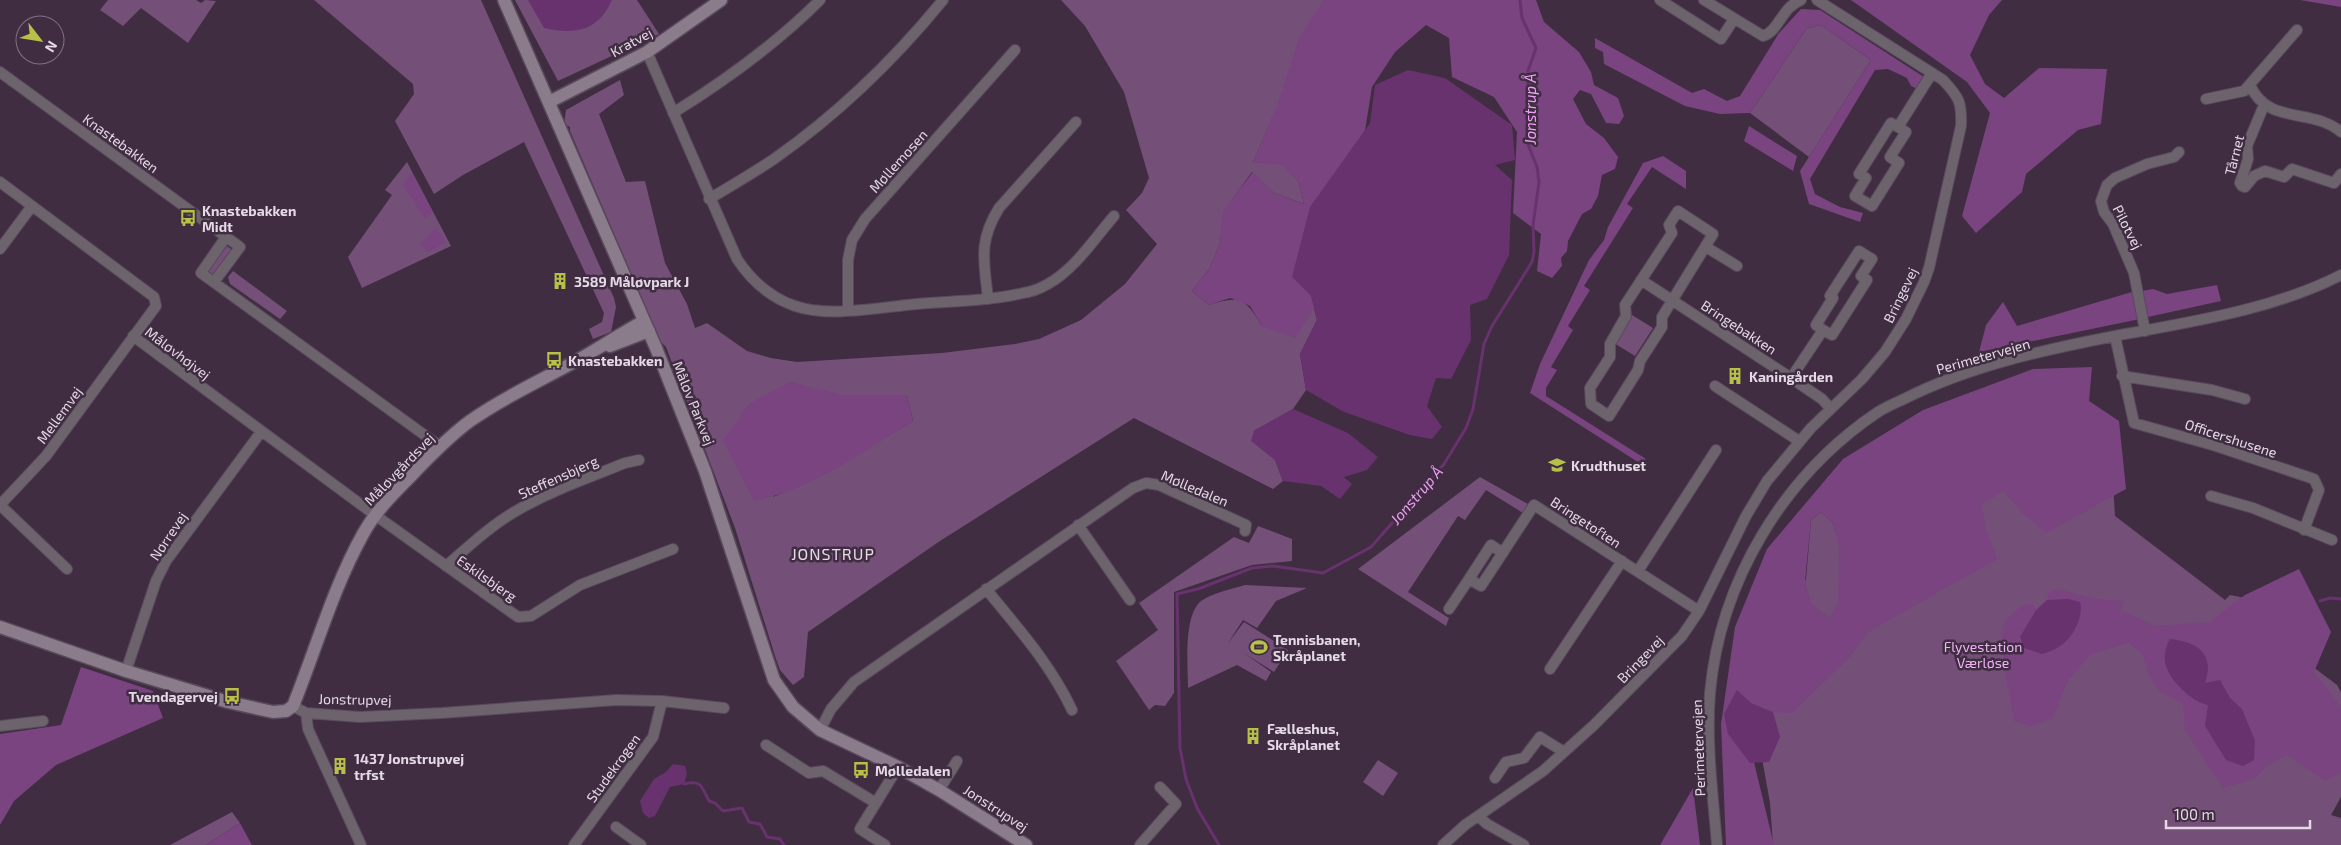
<svg xmlns="http://www.w3.org/2000/svg" width="2341" height="845" font-family="'Exo 2',sans-serif">
<style>
.green{fill:#744f78;fill-rule:evenodd}
.forest{fill:#794480;fill-rule:evenodd}
.water{fill:#67326d}
.lines{fill:none;stroke-linecap:round;stroke-linejoin:round}
.stream{stroke:#67326d;stroke-width:3}
.street-casing{stroke:#5a495c;stroke-width:12}
.secondary-casing{stroke:#5a495c;stroke-width:15}
.street{stroke:#6c636d;stroke-width:10}
.secondary{stroke:#8b7c8c;stroke-width:12}
.labels{text-anchor:middle;dominant-baseline:central;stroke-width:5;stroke-linejoin:round;paint-order:stroke}
.street-label{font-size:14px;fill:#e5d9e6;stroke:#402d42}
.poi-label{font-size:14px;font-weight:bold;fill:#e5d9e6;stroke:#402d42;text-anchor:start}
.park-label{font-size:14px;fill:#f0b2f6;stroke:#402d42}
.water-label{font-size:15px;font-style:italic;fill:#eda0f5;stroke:#402d42}
.quarter-label{font-size:16px;letter-spacing:1px;fill:#e5d9e6;stroke:#402d42}
</style>
<rect width="100%" height="100%" fill="#402d42"/>
<!-- green -->
<path class="green" d="M108 0H196L201 3 205 0 216 1 188 43 141 8 123 26 100 10Z
M314 0H481L614 298 616 307 611 332 593 339 589 329 602 322 604 313 524 142 463 175 434 194 395 121 414 94 413 84Z
M515 0H637L659 34 558 81Z
M1061 0H1324L1253 162 1282 164 1299 182 1304 204 1274 193 1252 172 1224 211 1220 243 1210 268 1192 291 1209 305C1240 295 1246 299 1262 326L1314 308 1317 320 1300 354 1306 390 1293 409 1254 431 1275 460 1283 481 1273 489 1134 418 940 541 808 632 804 677 793 685 780 670 776 659 735 528 666 347 660 341 570 131V127L564 124 566 110 620 80 624 95 599 114 626 182 645 181 665 263 687 304 695 328 707 323 747 351 771 358 797 362 942 353 1015 344 1039 339 1081 320 1125 284 1157 244 1126 210 1142 193 1149 178 1124 92 1085 26ZM842 395H907L913 421 829 472 773 497Z
M1821 25 1871 60 1809 157 1750 113 1807 28Z
M407 162 451 246 362 288 348 257 392 195 385 190Z
M227 246 231 249V254L213 276 209 272V268Z
M233 271 287 311 280 319 230 284 228 277Z
M1632 315 1653 328 1635 356 1614 343Z
M2112 468 2115 516 2225 600 2230 595 2260 601 2284 645 2337 685 2341 692V797L2331 815 2341 818V845H1773L1770 803 1750 691 1806 579 1811 520 1821 512 1833 523 1835 531 1890 469Z
M1480 477 1528 504 1523 513 1486 490 1465 520 1458 516 1408 592 1449 618 1446 626 1358 569Z
M1258 526 1292 539V561L1252 565 1174 592V693L1165 706 1155 705 1149 710 1116 661 1158 630 1139 603 1234 537 1249 543Z
M1245 585 1307 588 1276 601 1257 628 1243 620 1228 643 1244 622 1288 650 1274 672 1244 653 1271 672 1266 681 1237 665 1188 688C1188 666 1183 616 1201 601 1212 593 1232 589 1245 585Z
M1378 760 1398 773 1383 796 1363 782Z
M232 812 240 823 206 845H170Z"/>
<!-- forest -->
<path class="forest" d="M1324 0H1536L1544 22 1579 52 1591 72 1594 85 1618 98 1624 116 1619 124 1606 123 1591 94 1580 90 1573 99 1586 124 1604 138 1618 157 1615 169 1602 175 1598 196 1591 209 1582 214 1568 241 1567 251 1561 258 1562 266 1552 278 1537 271 1541 234 1513 213 1517 132 1494 97 1452 77 1449 38 1426 25 1395 52 1372 87 1363 143 1317 304 1295 338 1262 326 1250 306 1230 298 1209 305 1192 291 1210 268 1220 243 1223 211 1253 172 1274 193 1304 204 1299 182 1282 165 1253 162 1277 106 1300 36Z
M1851 0H2002L1989 15 1970 55 1985 84 2004 98 2039 68 2107 69 2101 124 2078 130 2026 174 2022 192 1976 233 1962 216 1990 113 1967 82Z
M2300 0H2341V7Z
M1801 9 1820 10 1924 77 1920 90 1911 86 1907 78 1888 69 1875 70 1810 179 1815 194 1840 207 1863 213 1860 222 1809 204 1800 171 1871 60 1821 25 1807 28 1750 113 1720 114 1685 106 1604 64 1603 52 1595 48V38L1692 93 1704 89 1727 101 1740 96 1779 33Z
M1749 126 1797 156 1793 171 1744 141Z
M1663 156 1686 171V189L1652 167 1627 204 1633 208 1584 286 1590 290 1568 326 1573 330 1551 367 1557 370 1546 388V396L1646 459 1641 464 1530 393 1540 364 1589 260 1604 240 1608 227 1643 163Z
M412 173 433 212 425 219 403 185Z
M436 228 446 242 429 252 420 244Z
M2217 285 2221 301 2148 317 2142 291 2153 289 2167 294Z
M2132 292 2140 319 1979 352 1986 325 2003 302 2017 326Z
M2092 367 2089 401 2119 421 2126 489 2046 533 2022 513 2004 491 1981 504 1987 532 1997 559 1868 632 1850 657 1792 713 1773 712 1764 706 1747 733 1774 845H1726L1721 724 1735 627 1767 549 1843 459 1923 410 2033 369ZM1821 512 1833 523 1839 549 1838 603 1830 618 1811 603 1805 581 1811 520Z
M790 382 842 395H907L913 421C864 451 811 490 754 501L723 440 749 404Z
M2299 569 2331 632 2314 672 2341 706V773L2325 781 2287 755 2267 766 2254 779 2223 788 2185 730 2183 704 2159 691 2149 675 2143 655 2129 643 2091 654 2068 680 2053 718 2031 726 2014 721 2000 643 2005 621 2021 606 2032 604 2036 610 2020 637 2068 599 2047 600 2049 593 2057 589 2097 599 2124 601 2121 610 2155 626 2209 622 2245 595Z
M81 667 153 691 163 718 56 765 14 801 0 825V734L61 725Z
M1693 788 1700 845H1660Z
M240 823 252 845H206Z"/>
<!-- water -->
<path class="water" d="M528 0H612C598 31 576 35 544 28Z
M1408 70 1445 78 1512 125 1515 160 1495 165 1512 180 1509 255 1487 299 1470 305 1471 340 1451 379 1436 378 1427 406 1442 427 1432 439 1410 435 1344 412 1306 390 1300 354 1317 320 1311 296 1292 277 1310 207 1370 123 1375 85Z
M1293 409 1348 433 1378 457 1367 470 1344 477 1352 484 1340 499 1321 486 1283 481 1275 460 1251 441 1254 431Z
M2068 599 2080 602C2084 616 2073 638 2060 646 2055 650 2048 652 2042 654L2024 648 2020 637 2036 610 2047 600Z
M2170 639C2198 642 2215 654 2205 683L2220 680 2230 698 2242 709 2255 741 2254 760 2243 766 2226 760 2205 726 2208 705C2191 702 2168 679 2165 662 2164 653 2166 646 2170 639Z
M1737 690 1751 703 1773 712 1780 737 1769 762 1750 763 1728 734 1724 714Z
M673 764 685 766 687 773 684 784 670 787 655 816 649 818 643 813 640 801 654 779 666 772Z"/>
<g class="lines">
<!-- stream -->
<path class="stream" d="M2320 601 2330 598 2341 599
M684 784C702 779 702 788 709 801L715 803 723 811 742 808 749 822 760 824 767 837 780 839 784 845
M1219 845 1197 808 1186 779 1180 748 1177 594 1198 589 1252 568 1273 566 1323 573 1371 547 1444 464 1466 428 1473 409 1484 344 1492 326 1532 262 1534 252 1533 225 1539 182 1537 167 1527 142 1528 71 1536 48 1522 18 1520 0"/>
<!-- street casing -->
<g class="street-casing">
<path id="street" d="M1660 0 1721 39 1734 19
M1704 0 1763 36C1779 31 1782 7 1801 0
M647 52 737 259C751 280 771 298 795 306 830 318 881 307 917 304 952 301 989 301 1023 293 1031 292 1041 288 1048 284 1075 269 1094 239 1114 216
M0 72 240 247 214 282
M2250 85C2268 126 2312 107 2341 132
M2206 99 2244 91 2297 30
M2264 105 2247 146 2248 159 2240 183 2242 186 2245 187 2254 176 2265 171 2284 177 2292 169 2334 183 2341 174
M673 113C726 80 776 44 820 0
M1898 127 1906 132 1890 157 1899 163 1872 206 1855 196 1866 178 1859 174 1891 123 1898 127 1932 73
M0 182 154 297 156 306 46 456 0 505
M709 199C731 186 753 173 774 159 838 114 894 60 943 0
M1678 211 1713 234 1662 317V327L1640 361 1638 370 1609 416 1591 404 1590 388 1610 357V344L1626 316 1625 305 1672 233 1669 225Z
M226 237 201 273 441 447
M1706 247 1737 266
M0 249 32 206
M1641 280 1791 378 1822 399 1830 408
M988 299C984 261 978 242 999 208L1076 122
M848 310V260L852 240 865 219 1015 50
M2145 331 2134 273 2113 224 2104 212 2101 201 2107 185 2115 178 2147 164 2174 157 2179 152
M133 336 375 515 518 617 531 616 580 585 673 549
M2115 336 2134 423 2216 446 2314 479 2319 490 2304 530
M2122 376 2212 390 2245 399
M1791 378 1823 330 1832 335 1867 280 1861 276 1872 259 1859 251 1830 296 1833 298 1816 325 1823 330
M1715 386 1799 441
M2211 496 2253 508 2332 540
M0 505 67 569
M1078 525 1130 600
M446 566C468 547 490 526 516 511 550 491 588 478 625 463L639 460
M1638 571 1716 450
M1469 579 1491 545 1503 553
M986 589C1018 628 1051 665 1072 710
M1449 609 1469 579 1481 586 1534 505 1699 611
M1550 669 1622 561
M126 671 156 581 166 561 261 432
M293 706 306 713 360 717 442 713 616 700 662 701 724 708
M306 713 308 729 361 845
M0 726 43 721
M820 730 831 709 854 682 1133 488 1146 483 1159 485 1246 525 1245 531
M766 745 809 773 823 771 876 803
M1495 778 1506 762 1524 758 1540 737 1564 752
M939 790 957 761
M1478 816 1487 824 1524 845
M616 827 641 845
M574 845 653 737 662 701
M885 845 860 829 898 767
M1140 845 1176 804 1160 787
M1443 845 1465 825 1543 771 1594 725 1682 636 1699 611 1746 516 1767 481 1811 428 1862 379 1885 352 1906 319 1924 282 1929 268 1961 126C1962 102 1959 97 1943 80L1817 0
M1717 845C1713 795 1706 744 1710 693 1720 581 1784 475 1878 412 1886 407 1895 403 1904 399 1969 366 2043 350 2115 336 2189 322 2273 310 2341 275"/>
</g>
<!-- secondary casing -->
<g class="secondary-casing">
<path id="secondary" d="M504 0 656 348 705 471 774 680 793 707 820 730 898 767 939 790 1026 845
M549 102 647 52 721 0
M610 346 649 331
M0 627 126 671 228 702 273 712 286 711 293 706C316 649 333 588 363 534 375 512 392 495 409 478 427 459 448 437 470 421 509 393 554 375 595 350 612 340 627 330 644 321"/>
</g>
<!-- street -->
<use href="#street" class="street"/>
<!-- secondary -->
<use href="#secondary" class="secondary"/>
</g>
<!-- icons -->
<defs>
<g id="bus-bare" transform="scale(1.35)"><path d="M-5-6H5V4H4V6H2V4H-2V6H-4V4H-5ZM-3.5-4V0h7V-4ZM-3.5 1.2v1.5H-2V1.2ZM2 1.2v1.5H3.5V1.2Z" fill="#b8c147" stroke="#402d42" stroke-width="2.5" paint-order="stroke"/></g>
<g id="building-bare" transform="scale(1.35)"><path d="M-4-6H4V6H1V3H-1V6H-4ZM-2.5-4.3h1.7v1.8h-1.7ZM.8-4.3h1.7v1.8H.8ZM-2.5-1h1.7V.8h-1.7ZM.8-1h1.7V.8H.8Z" fill="#b8c147" stroke="#402d42" stroke-width="2.5" paint-order="stroke"/></g>
<g id="school-bare" transform="scale(1.35)"><path d="M0-5L7-2L0 1L-7-2ZM-4 1L0 2.5L4 1V4Q0 6-4 4Z" fill="#b8c147" stroke="#402d42" stroke-width="2.5" paint-order="stroke"/></g>
<g id="stadium-bare" transform="scale(1.35)"><path d="M0-5a6.5 5 0 1 0 0 10a6.5 5 0 1 0 0-10ZM-3.5-1.8h7v3.6h-7Z" fill="#b8c147" stroke="#402d42" stroke-width="2.5" paint-order="stroke"/></g>
</defs>
<g fill-rule="evenodd">
<use href="#bus-bare" x="188" y="218"/>
<use href="#building-bare" x="560" y="281"/>
<use href="#bus-bare" x="554" y="360"/>
<use href="#building-bare" x="1735" y="376"/>
<use href="#school-bare" x="1557" y="465"/>
<use href="#stadium-bare" x="1259" y="647"/>
<use href="#bus-bare" x="232" y="696"/>
<use href="#building-bare" x="1253" y="736"/>
<use href="#building-bare" x="340" y="766"/>
<use href="#bus-bare" x="861" y="770"/>
</g>
<g class="labels">
<!-- street labels -->
<g class="street-label">
<text transform="translate(631 42) rotate(-29)">Kratvej</text>
<text transform="translate(121 143) rotate(36)">Knastebakken</text>
<text transform="translate(2234 155) rotate(-76)">Tårnet</text>
<text transform="translate(898 161) rotate(-48)">Møllemosen</text>
<text transform="translate(2128 227) rotate(63)">Pilotvej</text>
<text transform="translate(1900 295) rotate(-64)">Bringevej</text>
<text transform="translate(1739 327) rotate(33)">Bringebakken</text>
<text transform="translate(178 353) rotate(37)">Måløvhøjvej</text>
<text transform="translate(1983 356) rotate(-16)">Perimetervejen</text>
<text transform="translate(694 403) rotate(68)">Måløv Parkvej</text>
<text transform="translate(59 415) rotate(-54)">Mellemvej</text>
<text transform="translate(2231 438) rotate(18)">Officershusene</text>
<text transform="translate(399 469) rotate(-46)">Måløvgårdsvej</text>
<text transform="translate(558 477) rotate(-24)">Steffensbjerg</text>
<text transform="translate(1195 488) rotate(23)">Mølledalen</text>
<text transform="translate(1586 522) rotate(33)">Bringetoften</text>
<text transform="translate(168 536) rotate(-56)">Nørrevej</text>
<text transform="translate(487 578) rotate(35)">Eskilsbjerg</text>
<text transform="translate(1640 659) rotate(-46)">Bringevej</text>
<text transform="translate(355 699) rotate(1)">Jonstrupvej</text>
<text transform="translate(1698 748) rotate(-92)">Perimetervejen</text>
<text transform="translate(613 768) rotate(-54)">Studekrogen</text>
<text transform="translate(996 808) rotate(33)">Jonstrupvej</text>
</g>
<!-- poi labels -->
<g class="poi-label">
<text x="202" y="210">Knastebakken<tspan x="202" dy="16">Midt</tspan></text>
<text x="574" y="281">3589 Måløvpark J</text>
<text x="568" y="360">Knastebakken</text>
<text x="1749" y="376">Kaningården</text>
<text x="1571" y="465">Krudthuset</text>
<text x="1273" y="639">Tennisbanen,<tspan x="1273" dy="16">Skråplanet</tspan></text>
<text x="218" y="696" text-anchor="end">Tvendagervej</text>
<text x="1267" y="728">Fælleshus,<tspan x="1267" dy="16">Skråplanet</tspan></text>
<text x="354" y="758">1437 Jonstrupvej<tspan x="354" dy="16">trfst</tspan></text>
<text x="875" y="770">Mølledalen</text>
</g>
<!-- park labels -->
<g class="park-label">
<text x="1983" y="646">Flyvestation<tspan x="1983" dy="16">Værløse</tspan></text>
</g>
<!-- water labels -->
<g class="water-label">
<text transform="translate(1530 109) rotate(-90)">Jonstrup Å</text>
<text transform="translate(1416 495) rotate(-49)">Jonstrup Å</text>
</g>
<!-- quarter labels -->
<g class="quarter-label">
<text x="833" y="553">JONSTRUP</text>
</g>
</g>
<!-- north arrow -->
<g transform="translate(40 40) rotate(121)"><circle r="24" fill="#402d42" stroke="#827284"/>
<path d="M0-4L9 19L0 12L-9 19Z" fill="#b8c147"/>
<text y="-8" font-size="14" font-weight="bold" text-anchor="middle" fill="#e5d9e6">N</text>
</g>
<!-- scale -->
<path d="M2166 820v8h144v-8" fill="none" stroke="#e5d9e6" stroke-width="2.5"/>
<text x="2174" y="820" font-size="15" fill="#e5d9e6" stroke="#402d42" stroke-width="4" paint-order="stroke">100 m</text>
</svg>
